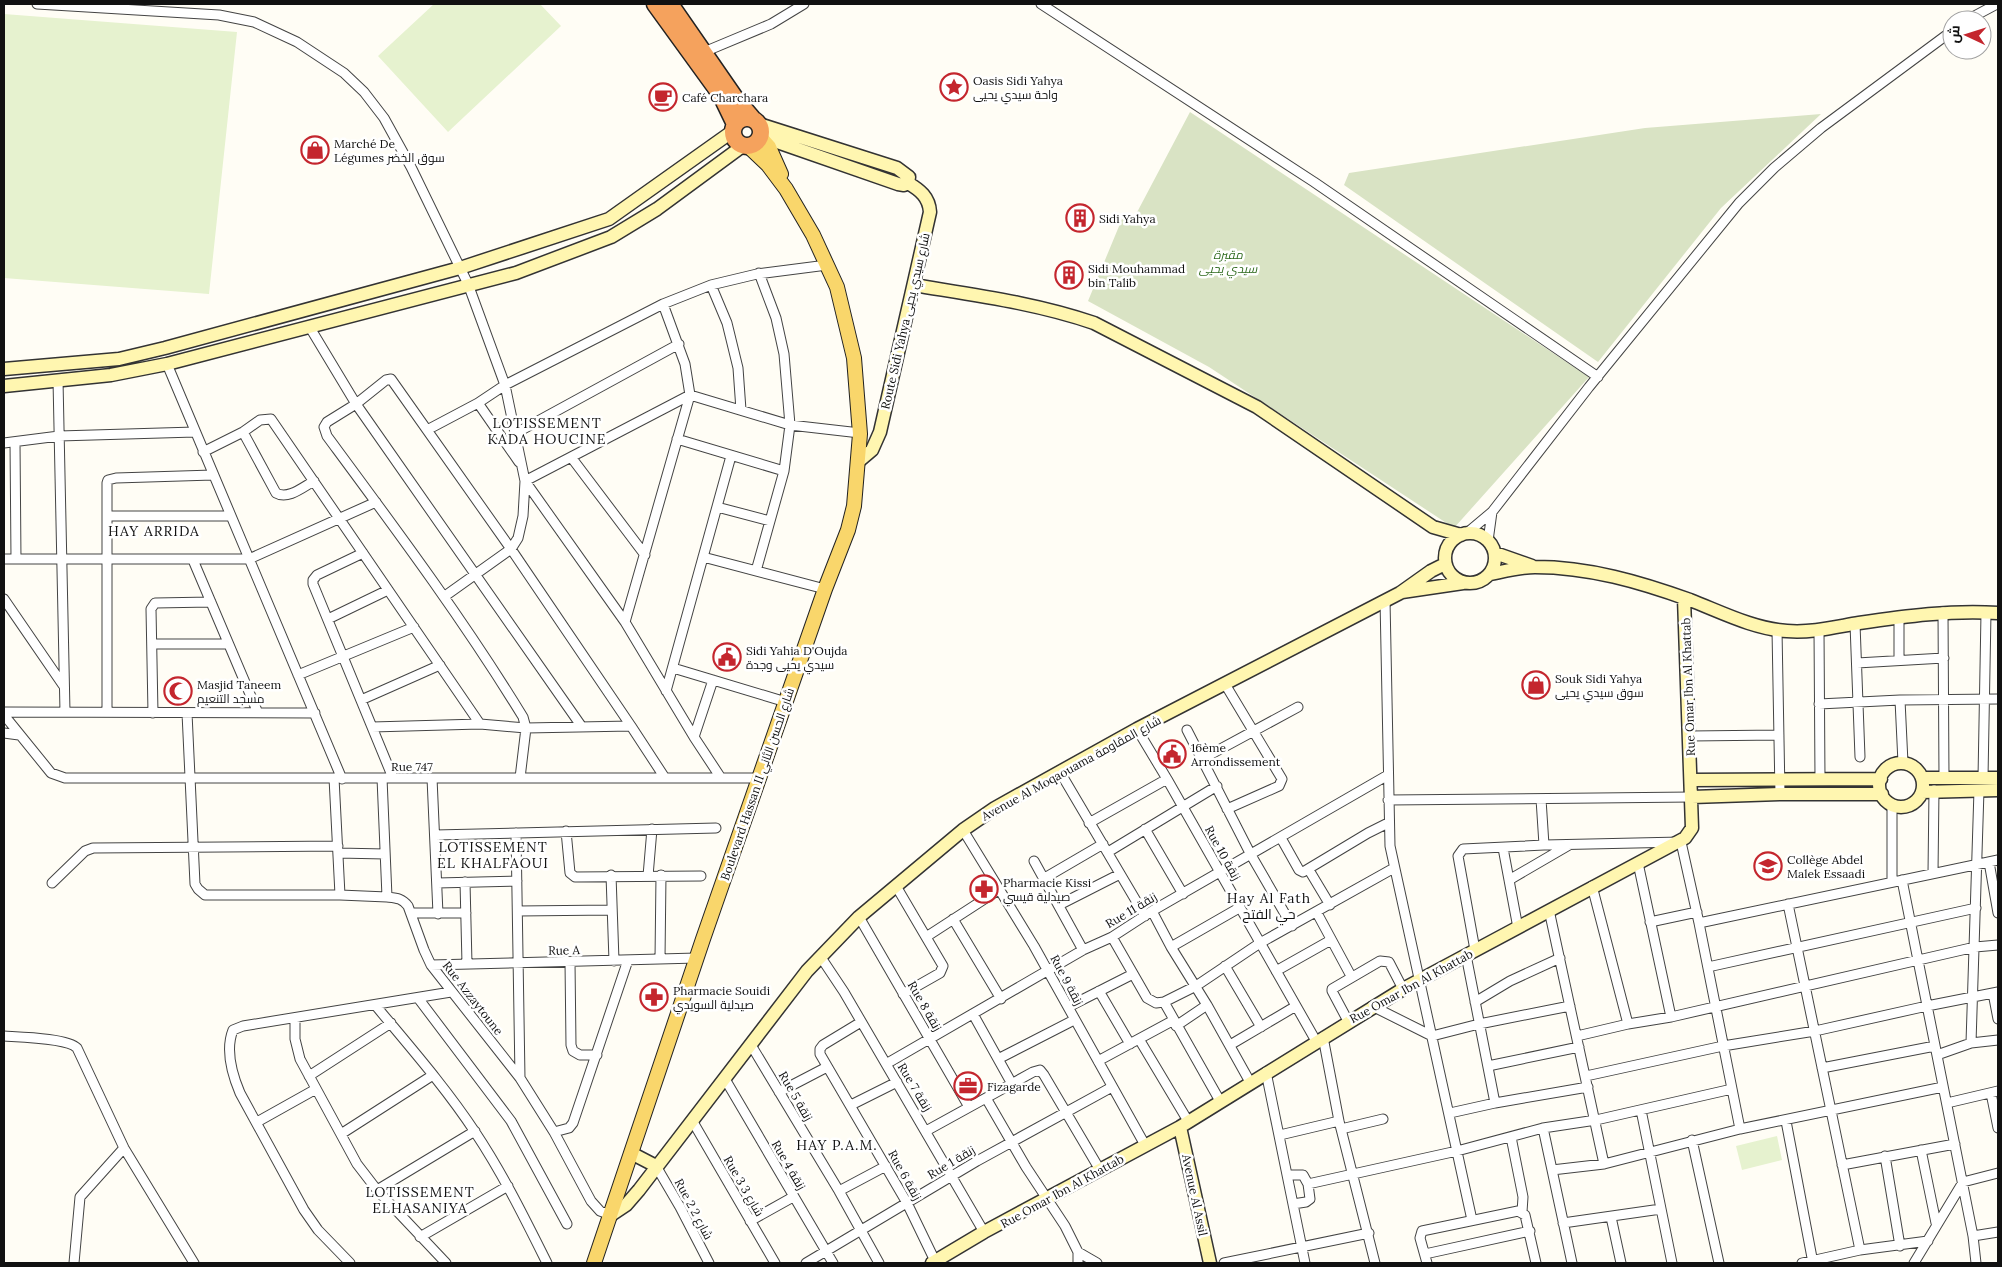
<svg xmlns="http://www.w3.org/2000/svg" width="2002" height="1267" font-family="Lora,Cairo,serif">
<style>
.cemetery{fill:#d9e3c4}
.pitch{fill:#e6f2cf}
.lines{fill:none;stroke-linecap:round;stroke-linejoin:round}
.street-casing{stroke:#444;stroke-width:11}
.secondary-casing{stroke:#333;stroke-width:15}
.primary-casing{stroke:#222;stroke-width:16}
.highway-casing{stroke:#222;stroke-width:19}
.street{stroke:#fff;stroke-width:9}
.secondary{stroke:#fff6b0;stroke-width:12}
.primary{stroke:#f9d66b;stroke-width:14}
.highway{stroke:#f5a25d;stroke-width:16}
.labels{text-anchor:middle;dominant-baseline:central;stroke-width:5;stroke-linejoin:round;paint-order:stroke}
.poi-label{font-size:12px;fill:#111;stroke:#fff;text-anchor:start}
.park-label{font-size:12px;font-style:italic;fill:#2f6b1f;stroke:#fff}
.street-label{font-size:12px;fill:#111;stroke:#fff}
.neighbourhood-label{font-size:14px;letter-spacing:1px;fill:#111;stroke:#fff}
</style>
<rect width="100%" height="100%" fill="#fffdf5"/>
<!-- cemetery -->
<path class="cemetery" d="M1190 112 1589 377 1454 528 1209 367 1088 301 1122 219 1134 218Z
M1821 114 1721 208 1598 362 1344 185 1349 173 1645 128Z"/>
<!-- pitch -->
<path class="pitch" d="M434 4H540L561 26 448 132 378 56Z
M4 14 237 32 209 294 4 278Z
M1777 1136 1782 1160 1742 1170 1736 1146Z"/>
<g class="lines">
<!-- street casing -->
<g class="street-casing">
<path id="street" d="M37 4 219 15 254 22 297 42 344 73 364 92 384 118 411 167 468 284 505 385 525 481 523 516 518 538 511 549 445 596
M1041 4 1314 182 1598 377
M1967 20 1997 4
M704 52 771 24 804 4
M711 285 727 323 738 368 741 410
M309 326 356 404 327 422 324 427 327 436C395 528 463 619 523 717L526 728 480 724 372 727
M167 364 342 779
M58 380 65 712
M427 430 478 403
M243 432 276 493C288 500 303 487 314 481
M516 433 679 344
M677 439 784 471
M15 442 16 559
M4 443 59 436 195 432
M203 452 243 432 260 420 271 419 480 724
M571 457 645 555
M519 462 478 403 505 385 663 304 711 285 757 274 827 265
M717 507 770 521
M107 516H230
M1467 533 1492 512 1589 387 1739 203 1774 168 1821 128 1952 31
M1488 541 1492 512
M363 553 317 575 313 580V584L393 778
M703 557 825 589
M4 559H249L376 502
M193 560 258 713
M756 571 784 471 790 425 784 354 776 318 759 273
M4 599 63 685
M1385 600 1390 846 1472 1220
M1943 612 1944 778
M1899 617V660
M328 619 388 590
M625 622 690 395 685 364 663 304
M1855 624 1860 757
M1777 630 1780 794
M1819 630 1820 779
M152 644H228
M1857 663 1944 658
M673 668 786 702
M298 675 414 627
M1225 684 1282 779 1279 786 1227 809
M666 691 731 456
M361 700 440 665
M1900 700 1903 763
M1819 704 1900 700 1998 699
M4 712 315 713
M107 712V483L108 480 116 478 213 475
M153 713 151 609 155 603 211 602
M187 713 195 884 198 889 205 895H340L387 897
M4 715 51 773 65 778H760
M582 727 356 404 386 380 391 379 511 549 631 726
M1137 729 1167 779 1316 1041
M1187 730 1251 855 1292 926
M4 733 19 735
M1690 736 1779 735
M694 737 713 680
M1202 759 1298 707
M1060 772 1145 916
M334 778 340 895
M382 778 387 897C396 898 402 898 408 906L424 950 431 965 520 1078 554 1132 591 1201 600 1211 611 1215
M432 778 438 914
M520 778 526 728 631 726 665 778
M721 778 694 737 625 622 525 481 690 395 790 425 860 433
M1983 778 1986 613
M1541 799 1544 845
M1388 800 1692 797
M1089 823 1167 779
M1145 829 1183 894
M963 830 1034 946 1145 1145
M566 831 570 873 575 877 701 876
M516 833 520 1078
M435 835 716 828
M1281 838 1299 870 1303 872 1368 833 1388 823
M1503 848 1518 928
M1108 852 1217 786
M338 853 385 854
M1034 861 1083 950
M1989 862 1998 913
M1638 863 1671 1017
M1309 870 1330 905
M1933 873 1934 790
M611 875 614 961
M648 876 652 829
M1043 879 1103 844
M1509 880 1569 845
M1902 880 1973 1236 1976 1263
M465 882 467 964
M1892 882V805
M52 883 85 851 93 848 338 846
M437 883 517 881
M896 886 943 966 940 973 903 994
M1592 886 1628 1024
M1788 904 1860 1250
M1059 905 1120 874
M1549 910 1604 1164
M518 911 612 910
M1152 911 1171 947 1207 1005 1250 1082
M412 913H466
M1317 913 1351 976
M859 917 969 1107
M953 919 1001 999
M1650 922 1697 912
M1699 923 1998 860
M926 937 1000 889
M1112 937 1147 998 1156 1003 1164 1002 1196 986 1260 943 1394 868
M1171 947 1239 908
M1475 950 1458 856 1463 849 1544 845 1681 842 1699 923 1740 1129
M1466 955 1495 1103
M820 956 844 992 984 1232
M660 959 661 875
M570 962 571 1045 573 1051 580 1055H597
M431 965 697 958
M1225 966 1261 1027
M1708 967 1976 908
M1276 971 1331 940
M1099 991 1130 1044
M1993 993 1998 1019
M418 998 511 1121 567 1224
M1164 1002 1220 1101
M1475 1002 1510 981 1560 958
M376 1006C410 1047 446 1088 475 1132 503 1174 525 1219 547 1263
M1372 1006 1432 1036 1479 1024 1570 1006
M1068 1007 1133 974
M973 1014 1012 1084
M295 1018V1039L300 1059 357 1164 377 1190 446 1263
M1348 1021 1332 991V989L1380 961 1389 962 1403 989
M861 1022 823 1045 820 1049V1054L907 1203 936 1263
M1176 1026 1207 1005
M4 1036C19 1037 68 1038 77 1048L124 1148 194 1263
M1577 1036 1628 1024 1671 1017 1975 947 1998 945
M1323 1037 1339 1121 1375 1263
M1139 1039 1188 1121
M1971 1043 1979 790
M751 1045 839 1191 879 1263
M1230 1045 1296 1006
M1937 1055 1971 1043 1998 1040
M998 1059 1074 1020
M1098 1061 1174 1020
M886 1064 1083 950 1112 937 1152 911 1388 775
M1488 1066 1579 1047
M1822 1068 1935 1046
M1266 1072 1305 1263
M309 1076 391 1023
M1586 1076 1723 1046 1815 1031 1927 1006 1998 992
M725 1079 833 1263
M779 1092 827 1067
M1991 1093 1998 1128
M986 1098 1026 1167 1065 1226 1078 1252V1263
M1947 1103 1998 1091
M851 1105 897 1082
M1641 1110 1672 1263
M1450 1113 1495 1103 1588 1087
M1786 1121 1813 1263
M257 1122 316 1089
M693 1122 775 1263
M1543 1128 1572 1263
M1341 1129 1383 1119
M926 1131 1033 1072 1040 1070 1044 1075 1100 1170
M554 1132 569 1128 573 1123 628 960
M341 1134 433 1075
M1280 1135 1339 1121
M1511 1137 1523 1197 1522 1212
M1692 1140 1719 1263
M1921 1150 1936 1223
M1885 1156 1900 1246
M1842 1165 1955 1144
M656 1166 680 1207 709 1263
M1552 1170 1604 1164 1740 1129 1943 1087
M1288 1175H1303L1308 1184 1457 1151 1543 1128 1596 1120 1732 1089
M377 1190 475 1131
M839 1191 886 1166
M1293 1204 1306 1202 1310 1199 1308 1184
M1611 1217 1621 1263
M750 1221 793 1197
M1563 1223 1661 1209
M1973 1236 1998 1232
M420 1237 508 1186
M1078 1252 1097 1263
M1425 1254 1530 1231
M74 1263 80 1197 124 1148
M350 1263 318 1230 304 1210 240 1093C232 1074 225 1050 233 1030L243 1026 451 992
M806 1263 977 1161 1112 1087
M1224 1263 1369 1233
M1427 1263 1420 1238 1422 1231 1518 1211 1525 1215 1536 1263
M1802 1263 1860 1250 1928 1241
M1914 1263 1963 1182 1998 1173"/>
</g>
<!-- secondary casing -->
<g class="secondary-casing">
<path id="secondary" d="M759 124 897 168 909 177 908 183C920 190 929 197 930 212L880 432 872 450 859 461
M760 136 898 184 904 185 908 183
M914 285C974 295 1036 303 1094 323L1257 407 1433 527 1461 535
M4 369 119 359 165 348 460 268 609 219 733 131
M4 386 111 375 167 364 516 273 611 237 657 209 744 145
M1445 558a25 25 0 1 1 50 0a25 25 0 1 1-50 0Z
M1495 553 1532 566
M1490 574C1505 571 1521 567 1535 567 1589 567 1640 582 1690 600 1721 612 1754 629 1787 631 1812 633 1835 627 1859 623 1906 616 1951 610 1998 613
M1402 592 1463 583
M1879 785a22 22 0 1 1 44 0a22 22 0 1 1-44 0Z
M1922 778H1998
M1692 780 1881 779
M1922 792 1998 790
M1692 797 1780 794H1882
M1180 1127 1210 1263
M631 1153 656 1166
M611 1215 626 1205 639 1190 807 971 859 917 963 830 995 808 1137 729 1400 593 1431 571 1445 564
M932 1263 984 1232 1180 1127 1403 989 1685 838 1692 828 1684 598"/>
</g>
<!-- primary casing -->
<g class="primary-casing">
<path id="primary" d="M760 137 769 147 781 174
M594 1263 703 939 825 589 848 530 854 506 860 434 854 358 837 287 813 235 786 189 768 165 748 146"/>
</g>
<!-- highway casing -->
<g class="highway-casing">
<path id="highway" d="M655 4 721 95 735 124
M670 4 735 98 752 118
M733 132a14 14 0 1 1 28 0a14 14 0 1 1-28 0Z"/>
</g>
<!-- street -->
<use href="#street" class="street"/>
<!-- secondary -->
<use href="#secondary" class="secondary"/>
<!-- primary -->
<use href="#primary" class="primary"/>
<!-- highway -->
<use href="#highway" class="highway"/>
</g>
<!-- icons -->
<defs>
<g id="sight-ring" transform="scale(1.4375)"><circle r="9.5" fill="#fff" stroke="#c4262e" stroke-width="1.5"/><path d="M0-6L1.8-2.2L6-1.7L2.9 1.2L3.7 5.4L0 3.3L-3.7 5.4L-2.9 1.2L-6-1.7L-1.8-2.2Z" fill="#c4262e"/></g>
<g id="cafe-ring" transform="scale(1.4375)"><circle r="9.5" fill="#fff" stroke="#c4262e" stroke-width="1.5"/><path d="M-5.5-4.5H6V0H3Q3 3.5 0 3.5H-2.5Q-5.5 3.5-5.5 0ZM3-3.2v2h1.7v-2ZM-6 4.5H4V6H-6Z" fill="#c4262e"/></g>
<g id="shop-ring" transform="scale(1.4375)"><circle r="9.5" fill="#fff" stroke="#c4262e" stroke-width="1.5"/><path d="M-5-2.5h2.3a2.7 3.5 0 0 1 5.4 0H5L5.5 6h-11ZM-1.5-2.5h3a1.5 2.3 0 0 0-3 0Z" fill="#c4262e"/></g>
<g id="building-ring" transform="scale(1.4375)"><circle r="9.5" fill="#fff" stroke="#c4262e" stroke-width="1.5"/><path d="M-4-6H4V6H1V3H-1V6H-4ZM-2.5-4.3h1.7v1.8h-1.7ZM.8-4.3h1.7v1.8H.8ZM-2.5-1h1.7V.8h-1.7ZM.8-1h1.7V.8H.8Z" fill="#c4262e"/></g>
<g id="civic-ring" transform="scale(1.4375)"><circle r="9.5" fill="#fff" stroke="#c4262e" stroke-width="1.5"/><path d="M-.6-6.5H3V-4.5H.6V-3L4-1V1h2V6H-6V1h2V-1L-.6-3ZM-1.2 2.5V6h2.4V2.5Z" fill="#c4262e"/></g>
<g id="mosque-ring" transform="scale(1.4375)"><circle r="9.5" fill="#fff" stroke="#c4262e" stroke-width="1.5"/><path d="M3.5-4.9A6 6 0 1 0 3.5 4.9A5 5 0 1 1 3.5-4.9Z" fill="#c4262e"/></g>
<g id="school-ring" transform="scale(1.4375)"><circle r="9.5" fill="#fff" stroke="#c4262e" stroke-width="1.5"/><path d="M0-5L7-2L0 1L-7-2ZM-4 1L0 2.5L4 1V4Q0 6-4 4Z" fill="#c4262e"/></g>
<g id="pharmacy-ring" transform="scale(1.4375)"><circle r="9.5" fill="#fff" stroke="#c4262e" stroke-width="1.5"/><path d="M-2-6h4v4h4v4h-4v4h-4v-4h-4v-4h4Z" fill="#c4262e"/></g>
<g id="office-ring" transform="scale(1.4375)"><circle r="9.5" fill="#fff" stroke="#c4262e" stroke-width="1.5"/><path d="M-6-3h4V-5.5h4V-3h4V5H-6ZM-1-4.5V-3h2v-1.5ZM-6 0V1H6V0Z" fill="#c4262e"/></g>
</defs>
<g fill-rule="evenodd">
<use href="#sight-ring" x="954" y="87"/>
<use href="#cafe-ring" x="663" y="97"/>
<use href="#shop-ring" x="315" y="150"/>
<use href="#building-ring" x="1080" y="218"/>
<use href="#building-ring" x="1069" y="275"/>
<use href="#civic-ring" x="727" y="657"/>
<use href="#shop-ring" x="1536" y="685"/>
<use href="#mosque-ring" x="178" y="691"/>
<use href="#civic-ring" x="1172" y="754"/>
<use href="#school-ring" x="1768" y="866"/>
<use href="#pharmacy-ring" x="984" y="889"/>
<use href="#pharmacy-ring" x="654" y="997"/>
<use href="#office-ring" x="968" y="1086"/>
</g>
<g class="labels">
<!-- poi labels -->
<g class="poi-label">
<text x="973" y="80">Oasis Sidi Yahya<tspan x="973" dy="14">واحة سيدي يحيى</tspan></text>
<text x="682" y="97">Café Charchara</text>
<text x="334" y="143">Marché De<tspan x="334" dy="14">Légumes سوق الخضر</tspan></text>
<text x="1099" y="218">Sidi Yahya</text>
<text x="1088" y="268">Sidi Mouhammad<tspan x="1088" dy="14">bin Talib</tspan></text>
<text x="746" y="650">Sidi Yahia D'Oujda<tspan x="746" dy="14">سيدي يحيى وجدة</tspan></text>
<text x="1555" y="678">Souk Sidi Yahya<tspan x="1555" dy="14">سوق سيدي يحيى</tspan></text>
<text x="197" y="684">Masjid Taneem<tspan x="197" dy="14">مسجد التنعيم</tspan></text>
<text x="1191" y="747">16ème<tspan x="1191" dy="14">Arrondissement</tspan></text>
<text x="1787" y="859">Collège Abdel<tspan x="1787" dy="14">Malek Essaadi</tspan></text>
<text x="1003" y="882">Pharmacie Kissi<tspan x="1003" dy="14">صيدلية قيسي</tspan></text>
<text x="673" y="990">Pharmacie Souidi<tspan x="673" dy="14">صيدلية السويدي</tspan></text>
<text x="987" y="1086">Fizagarde</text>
</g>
<!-- park labels -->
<g class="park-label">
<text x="1228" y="254">مقبرة<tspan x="1228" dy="14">سيدي يحيى</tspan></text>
</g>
<!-- street labels -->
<g class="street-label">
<text transform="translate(905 321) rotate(-77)">Route Sidi Yahya شارع سيدي يحيى</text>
<text transform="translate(1688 687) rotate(-92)">Rue Omar Ibn Al Khattab</text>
<text x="412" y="766">Rue 747</text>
<text transform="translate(1071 768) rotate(-29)">Avenue Al Moqaouama شارع المقاومة</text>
<text transform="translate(757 784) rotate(-71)">Boulevard Hassan II شارع الحسن الثاني</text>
<text transform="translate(1223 853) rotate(61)">Rue 10 زنقة</text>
<text transform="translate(1131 910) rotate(-31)">Rue 11 زنقة</text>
<text transform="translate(564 950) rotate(-1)">Rue A</text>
<text transform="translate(1067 980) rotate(62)">Rue 9 زنقة</text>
<text transform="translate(1411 986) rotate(-29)">Rue Omar Ibn Al Khattab</text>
<text transform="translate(473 998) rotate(52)">Rue Azzaytoune</text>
<text transform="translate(925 1006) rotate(60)">Rue 8 زنقة</text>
<text transform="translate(915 1087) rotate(59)">Rue 7 زنقة</text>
<text transform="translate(796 1096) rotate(60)">Rue 5 زنقة</text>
<text transform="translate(951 1162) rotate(-31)">Rue 1 زنقة</text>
<text transform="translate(789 1165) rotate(60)">Rue 4 زنقة</text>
<text transform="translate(905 1175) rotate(61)">Rue 6 زنقة</text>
<text transform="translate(744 1186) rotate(60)">Rue 3 شارع 3</text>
<text transform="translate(1062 1191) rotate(-29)">Rue Omar Ibn Al Khattab</text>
<text transform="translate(1195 1195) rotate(78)">Avenue Al Assil</text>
<text transform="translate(694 1209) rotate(62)">Rue 2 شارع 2</text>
</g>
<!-- neighbourhood labels -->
<g class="neighbourhood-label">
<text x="547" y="423">LOTISSEMENT<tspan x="547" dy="16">KADA HOUCINE</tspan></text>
<text x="154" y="531">HAY ARRIDA</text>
<text x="493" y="847">LOTISSEMENT<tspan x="493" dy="16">EL KHALFAOUI</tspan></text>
<text x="1269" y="898">Hay Al Fath<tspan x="1269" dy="16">حي الفتح</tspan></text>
<text x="837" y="1145">HAY P.A.M.</text>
<text x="420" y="1192">LOTISSEMENT<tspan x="420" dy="16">ELHASANIYA</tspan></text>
</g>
</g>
<!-- border -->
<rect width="2002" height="1267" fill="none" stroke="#111111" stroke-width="10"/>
<!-- north arrow -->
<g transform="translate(1967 35) rotate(274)"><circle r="24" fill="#ffffff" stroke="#a0a0a0"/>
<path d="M0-4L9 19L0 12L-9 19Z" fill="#c4262e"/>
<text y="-8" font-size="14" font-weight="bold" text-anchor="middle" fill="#111111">ش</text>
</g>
</svg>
